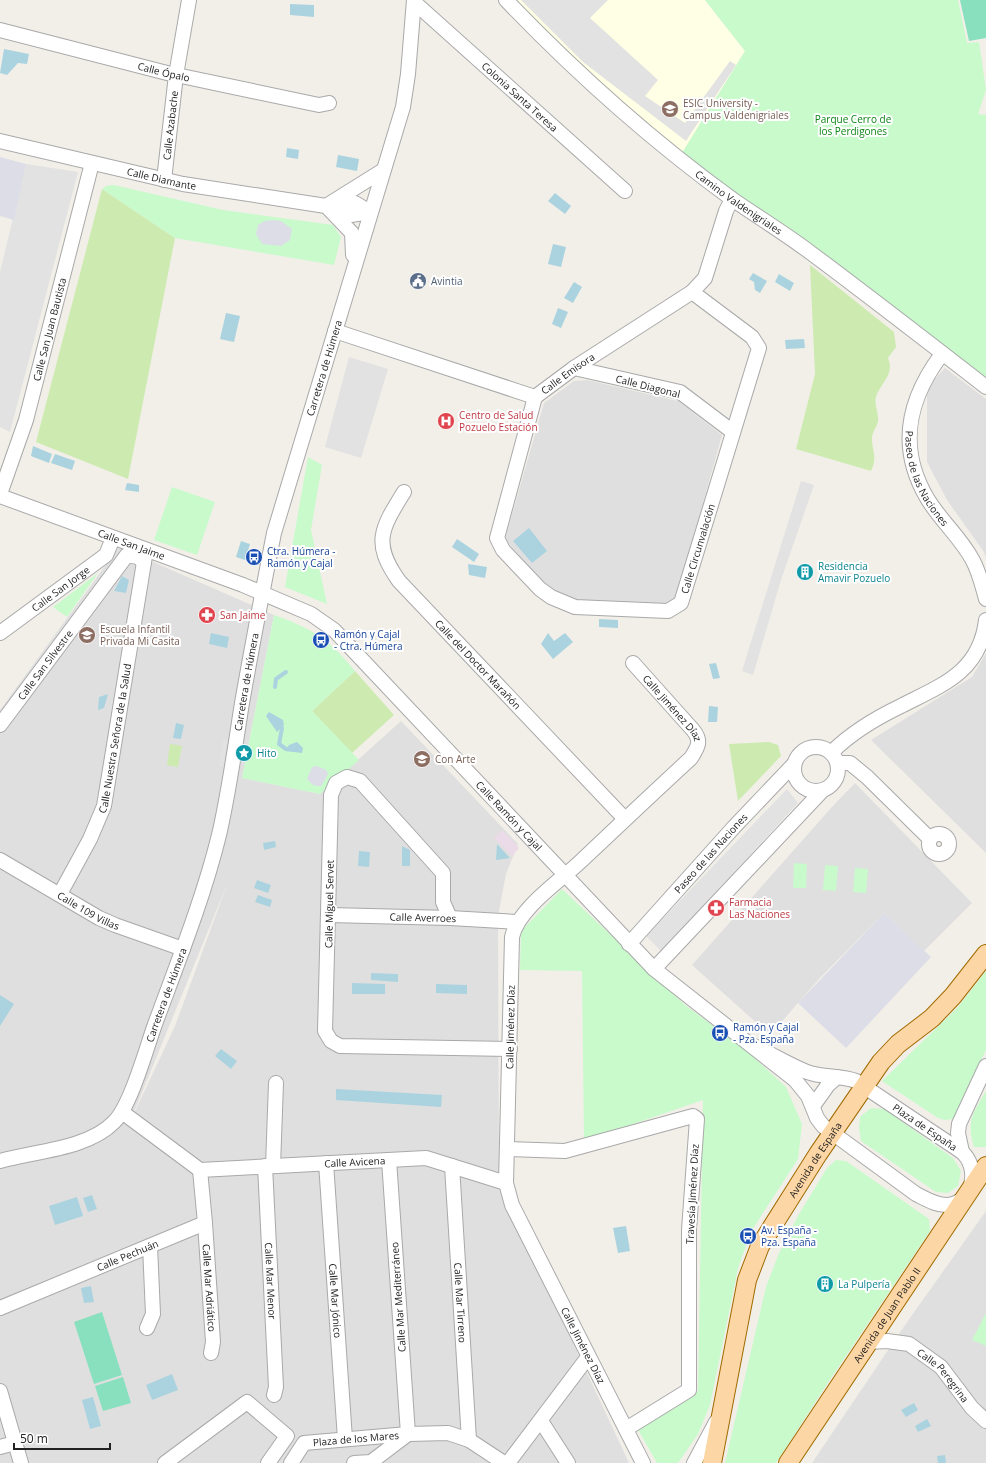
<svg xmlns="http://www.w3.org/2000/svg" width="986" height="1463" font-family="'Open Sans',sans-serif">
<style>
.residential{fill:#e0dfdf;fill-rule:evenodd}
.industrial{fill:#ebdbe8}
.education{fill:#ffffe5}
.grass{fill:#cdebb0}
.park{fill:#c8facc}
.pitch{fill:#88e0be}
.parking{fill:#e2e2e2}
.plaza{fill:#dddde8}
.water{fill:#aad3df}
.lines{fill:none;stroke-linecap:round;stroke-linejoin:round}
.stream{stroke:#aad3df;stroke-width:4}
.minor-casing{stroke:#a9a9a9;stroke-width:16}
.major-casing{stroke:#a06b00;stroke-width:20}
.minor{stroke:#fff;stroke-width:14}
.major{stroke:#fcd6a4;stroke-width:18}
.labels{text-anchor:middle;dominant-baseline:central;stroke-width:4;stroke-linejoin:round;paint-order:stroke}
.street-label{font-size:10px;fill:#222;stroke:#fff}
.education-label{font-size:10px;fill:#785e54;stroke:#fff;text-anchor:start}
.park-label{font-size:10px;fill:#0c8416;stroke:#fff}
.service-label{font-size:10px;fill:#4e5e75;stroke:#fff;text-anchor:start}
.health-label{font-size:10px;fill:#be3a42;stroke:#fff;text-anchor:start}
.transit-label{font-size:10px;fill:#164399;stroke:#fff;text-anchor:start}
.culture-label{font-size:10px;fill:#0d838f;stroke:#fff;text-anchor:start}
</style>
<rect width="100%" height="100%" fill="#f2efe9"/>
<!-- residential -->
<path class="residential" d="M945 368 986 399V558L984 552 947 500 927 462V387Z
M587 380 678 401 722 435 676 600 666 606 572 601 547 588 505 539 544 403 574 381Z
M119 547 274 615 242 778 320 794 401 721 518 844 506 874 498 916 499 1184 629 1463H0V710ZM228 882 175 1026 130 1122Z
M986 653V853L871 740 972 677Z
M855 783 972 903 924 951 884 913 819 979 770 1035 692 965 831 808Z
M986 1211V1463H812L905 1325Z"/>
<!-- industrial -->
<path class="industrial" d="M502 830 519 848 512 856 494 838Z"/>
<!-- education -->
<path class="education" d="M515 0H705L745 51 682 153 581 65Z"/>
<!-- grass -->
<path class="grass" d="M102 189 175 238 128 479 36 442Z
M810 265 894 332 896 347 888 358C895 375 881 382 876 397 874 404 878 411 878 418 879 425 872 431 872 438 872 452 878 457 871 471L796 449 815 374Z
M355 671 394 715 352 753 312 711Z
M769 742 778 745 781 756 738 801 729 744Z
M170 744 182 746 178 767 167 765Z"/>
<!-- park -->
<path class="park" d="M705 0H958L967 43 979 42 986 90 978 114 986 115V379L726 190 682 153 745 51Z
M114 185 223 210 333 225 341 237 334 265 175 238 102 189 106 186Z
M308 457 322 465 311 530 327 604 285 587Z
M172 487 215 502 197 555 154 540Z
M98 573 67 617 53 607Z
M274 615C313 629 329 639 355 671L312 711 359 760 320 794 242 778Z
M794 863 807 864 806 888H793Z
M825 865 838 866 836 891 823 890Z
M855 868 868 869 866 893 853 892Z
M562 889 684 1004 749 1053 786 1087 802 1124 798 1159 752 1230 738 1268 710 1405 698 1434 678 1463H657L637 1428 698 1391 703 1100 584 1141 582 971 520 970 521 931Z
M986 971V1050L953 1119 945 1120 938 1118 882 1081 958 1007Z
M986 1091V1147H974C966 1120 973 1113 986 1091Z
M871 1108 884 1109 953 1158 961 1171 958 1186 948 1193 936 1192 861 1141 859 1128 860 1117Z
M836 1160 846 1161 929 1219 930 1231 827 1384 776 1463H725L766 1287 779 1253 799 1214 827 1168Z
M986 1313V1346L972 1340Z"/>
<!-- pitch -->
<path class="pitch" d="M960 0H986V38L969 41Z
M102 1312 122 1375 94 1384 74 1322Z
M123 1377 131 1403 103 1411 95 1386Z"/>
<!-- parking -->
<path class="parking" d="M521 0H608L590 18 658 80 645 96 685 123 730 61 736 65 686 141 583 62Z
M26 164 78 172 10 432 0 427V272Z
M349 357 388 369 361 458 325 447Z
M801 481 814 485 781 580 753 675 742 671Z
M223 739 227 740 223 766 219 765Z
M787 789 798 803 661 951 646 936Z"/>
<!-- plaza -->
<path class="plaza" d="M0 157 26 164 14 220 0 216Z
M273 220 281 221 292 229 290 240 281 246 262 244 256 234 258 225 265 221Z
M317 766 326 770 328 774 321 786H317L313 785 307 779 312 767Z
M884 913 931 957 846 1048 798 1003Z"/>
<!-- water -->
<path class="water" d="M290 4 314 5V17L290 15Z
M4 49 29 54 27 64 18 63 7 75 0 73Z
M287 148 299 150 298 159 286 157Z
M338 155 359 159 357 171 336 167Z
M555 193 571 206 565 214 548 201Z
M553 244 566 247 561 267 548 264Z
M753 273 767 281 760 293 755 290 754 282 749 279Z
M779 274 794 283 790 291 775 282Z
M574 282 582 287 573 303 564 298Z
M558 308 568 312 561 328 552 324Z
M226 313 240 316 234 342 220 339Z
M804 339 805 348 786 349 785 340Z
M33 446 52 454 49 463 31 456Z
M55 454 75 461 72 470 51 463Z
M127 483 139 485V492L125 490Z
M529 528 547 551 532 563 513 541Z
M457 539 479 554 474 562 452 547Z
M241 541 250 544 245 560 236 557Z
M468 564 487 567 485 578 469 575Z
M122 576 129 580 126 593 114 591Z
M599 619 618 620V628L599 627Z
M211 633 229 637 227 648 209 644Z
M548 633 554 641 565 633 573 642 553 659 541 644Z
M716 663 720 678 713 679 709 664Z
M108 694 104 708 98 710 99 697Z
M709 706 718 707 717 722H708Z
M269 712 283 720 284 725 277 732 266 716Z
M176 723 184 725 181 739 173 738Z
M297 742 303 748 302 753 285 751 289 745Z
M275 841 276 847 264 850 263 843Z
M497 844 510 858 496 860Z
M402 846 410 850V866H402Z
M359 851 370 852 369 867 358 866Z
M257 880 271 885 268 893 254 888Z
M258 895 272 900 270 907 255 902Z
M371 973 398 974V982L371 980Z
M352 983 385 984V994H352Z
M436 984 467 985V994L436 993Z
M0 995 14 1004 0 1026Z
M221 1049 237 1061 231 1069 215 1056Z
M336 1089 442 1095 441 1107 336 1100Z
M92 1195 97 1209 88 1212 83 1198Z
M77 1197 83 1216 55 1225 49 1206Z
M626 1226 630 1251 618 1253 613 1228Z
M91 1286 94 1302 84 1303 81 1288Z
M172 1374 178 1390 152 1400 146 1385Z
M93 1397 101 1426 90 1429 82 1400Z
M914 1403 918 1410 906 1417 901 1410Z
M927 1419 931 1426 918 1432 915 1426Z
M945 1455 946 1463H938L937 1456Z"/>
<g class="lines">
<!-- stream -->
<path class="stream" d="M275 687 276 679 286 672
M282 728 279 744 286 749"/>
<!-- minor casing -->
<g class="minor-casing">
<g id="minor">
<path id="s1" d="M506 0C575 72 651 140 732 199 758 217 786 234 811 253 870 297 928 342 986 387"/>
<path id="s2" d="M414 2 625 191"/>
<path id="s3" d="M0 30 167 73 319 105 329 103"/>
<path id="s4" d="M0 141 183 184 326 206 351 215 370 212"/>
<path id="s5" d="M164 180 176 75 189 0"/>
<path d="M326 206 382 171"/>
<path d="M330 206 355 203 370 212"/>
<path d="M329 209 352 233 353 255"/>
<path id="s6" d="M335 331 535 397 574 368 692 292 705 278 726 211 732 199"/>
<path id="s7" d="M942 354C908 399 897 447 927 498 940 520 960 537 972 559 979 571 982 585 986 599"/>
<path d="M574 368 680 392 733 432"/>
<path id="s8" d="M535 397 497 538 503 550 540 589 551 597 575 607 668 611 681 603 759 348 752 337 692 292"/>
<path id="s9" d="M404 492C381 529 372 543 399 581L625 819"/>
<path id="s10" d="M0 494 26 420 92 163"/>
<path id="s11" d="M0 496 243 585 311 614 334 630 654 969 795 1080 808 1096 817 1118 823 1126 916 1194C926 1199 937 1206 948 1205 975 1201 979 1167 962 1152L856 1081C840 1075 823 1078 807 1072 789 1065 772 1054 754 1046"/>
<path id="s12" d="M0 633 106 555 113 538"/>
<path id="s13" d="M633 663 693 730C702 741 698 747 691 758 654 792 617 827 580 862 560 881 518 909 512 937L506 1183 512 1205 643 1463"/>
<path id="s14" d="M0 725 127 555 138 557 144 562"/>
<circle cx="816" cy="769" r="22"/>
<path d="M832 752C852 732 876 718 901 706 942 685 980 672 986 620"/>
<path d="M838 763H850L867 777 930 839"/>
<circle cx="939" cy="844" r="10"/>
<path id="s15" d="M0 860 99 918 115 925 183 949"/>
<path id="s16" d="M60 894 90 839 104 806 146 550"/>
<path id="s17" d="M329 915 450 918 517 922"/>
<path d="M450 918 443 902V873L360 781 347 777 336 783 331 795 325 1031 331 1041 340 1046 510 1049"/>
<path id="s18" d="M629 944 734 827 794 764"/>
<path d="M654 969 821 792"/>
<path d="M813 1106 828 1085 837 1077"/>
<path d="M122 1112 200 1170"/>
<path d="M508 1149 565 1151 693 1116 697 1119 689 1230V1390L626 1429"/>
<path d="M962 1152 958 1133 959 1124 986 1066"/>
<path id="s19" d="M0 1161C35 1151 88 1149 114 1122 130 1107 146 1050 154 1027 177 964 203 900 219 835 229 792 235 747 242 703 252 646 263 589 274 533L403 107 408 74 414 0"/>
<path id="s20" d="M326 1163 345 1439"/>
<path id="s21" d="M265 1166 276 1387 274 1395"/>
<path d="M273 1166 276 1083"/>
<path id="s22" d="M452 1166 469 1440"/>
<path id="s23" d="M200 1170 426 1158 506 1183"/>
<path id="s24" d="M205 1223 213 1342 211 1353"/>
<path id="s25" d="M0 1308 205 1223 200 1170"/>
<path d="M147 1328 153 1314 150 1246"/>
<path id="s26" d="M868 1342 887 1341 909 1344 941 1367 972 1408 986 1421"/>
<path d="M0 1391 21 1463"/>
<path d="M541 1421 568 1463"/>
<path d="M0 1447 15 1443"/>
<path d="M165 1463 247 1402 287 1436 268 1463"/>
<path id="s27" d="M291 1463 304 1443 408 1434 448 1433 469 1440 504 1463"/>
<path d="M354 1463 371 1462 408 1434 389 1160"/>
<path d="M508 1463 588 1357"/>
<path d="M694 1463 716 1422"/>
</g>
</g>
<!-- major casing -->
<g class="major-casing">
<g id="major">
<path id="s28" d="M712 1463 747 1280 760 1246 818 1154 881 1062 898 1044 932 1018 953 996 986 954"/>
<path id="s29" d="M788 1463 986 1166"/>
</g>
</g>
<!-- minor -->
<use href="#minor" class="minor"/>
<!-- major -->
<use href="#major" class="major"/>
</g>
<!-- icons -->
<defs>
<g id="university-disc" transform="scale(0.9)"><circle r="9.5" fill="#8d6e63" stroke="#fff"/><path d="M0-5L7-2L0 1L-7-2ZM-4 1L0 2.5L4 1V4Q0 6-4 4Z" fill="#fff"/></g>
<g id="civic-disc" transform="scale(0.9)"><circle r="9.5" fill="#5c6f8a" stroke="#fff"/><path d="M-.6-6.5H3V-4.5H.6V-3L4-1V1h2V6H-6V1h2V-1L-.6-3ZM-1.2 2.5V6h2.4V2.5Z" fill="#fff"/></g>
<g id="hospital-disc" transform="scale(0.9)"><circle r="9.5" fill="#e0444e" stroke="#fff"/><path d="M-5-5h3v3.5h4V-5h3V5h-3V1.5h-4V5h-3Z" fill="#fff"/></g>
<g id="bus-disc" transform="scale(0.9)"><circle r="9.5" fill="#1a4fb4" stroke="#fff"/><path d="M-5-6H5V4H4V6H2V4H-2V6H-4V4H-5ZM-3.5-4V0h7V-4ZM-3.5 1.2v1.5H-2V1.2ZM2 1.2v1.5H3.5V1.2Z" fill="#fff"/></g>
<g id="building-disc" transform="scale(0.9)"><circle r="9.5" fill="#0f9aa8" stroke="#fff"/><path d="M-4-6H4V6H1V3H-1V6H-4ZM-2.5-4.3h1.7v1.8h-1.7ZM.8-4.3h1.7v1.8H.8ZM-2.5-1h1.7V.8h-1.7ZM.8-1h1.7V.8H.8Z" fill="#fff"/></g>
<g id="pharmacy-disc" transform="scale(0.9)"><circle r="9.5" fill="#e0444e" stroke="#fff"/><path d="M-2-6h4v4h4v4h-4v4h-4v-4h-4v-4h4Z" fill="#fff"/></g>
<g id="school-disc" transform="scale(0.9)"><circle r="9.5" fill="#8d6e63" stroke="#fff"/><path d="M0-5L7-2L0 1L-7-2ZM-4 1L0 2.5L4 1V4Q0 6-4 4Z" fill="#fff"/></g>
<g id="sight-disc" transform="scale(0.9)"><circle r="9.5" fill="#0f9aa8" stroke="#fff"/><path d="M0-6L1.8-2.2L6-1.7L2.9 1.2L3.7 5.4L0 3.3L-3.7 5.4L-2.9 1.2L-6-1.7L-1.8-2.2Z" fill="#fff"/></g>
</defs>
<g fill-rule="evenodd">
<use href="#university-disc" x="670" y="109"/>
<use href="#civic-disc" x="418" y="281"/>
<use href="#hospital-disc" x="446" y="421"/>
<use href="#bus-disc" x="254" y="557"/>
<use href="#building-disc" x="805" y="572"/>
<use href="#pharmacy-disc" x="207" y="615"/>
<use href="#school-disc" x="87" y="635"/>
<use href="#bus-disc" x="321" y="640"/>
<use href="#sight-disc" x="244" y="753"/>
<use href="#school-disc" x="422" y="759"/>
<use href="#pharmacy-disc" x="716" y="908"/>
<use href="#bus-disc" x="720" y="1033"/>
<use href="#bus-disc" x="748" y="1236"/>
<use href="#building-disc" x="825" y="1284"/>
</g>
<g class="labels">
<!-- street labels -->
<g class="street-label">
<text stroke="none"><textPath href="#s3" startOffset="169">Calle Ópalo</textPath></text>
<text stroke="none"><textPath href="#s2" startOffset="142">Colonia Santa Teresa</textPath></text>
<text stroke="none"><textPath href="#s5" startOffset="55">Calle Azabache</textPath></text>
<text stroke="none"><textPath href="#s4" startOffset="166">Calle Diamante</textPath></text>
<text stroke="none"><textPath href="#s1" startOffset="309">Camino Valdenigriales</textPath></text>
<text stroke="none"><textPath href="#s10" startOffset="172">Calle San Juan Bautista</textPath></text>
<text stroke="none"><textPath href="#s19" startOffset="908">Carretera de Húmera</textPath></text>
<text stroke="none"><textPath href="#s6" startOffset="251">Calle Emisora</textPath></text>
<text transform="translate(648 386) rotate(14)">Calle Diagonal</text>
<text stroke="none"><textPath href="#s7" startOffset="136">Paseo de las Naciones</textPath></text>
<text stroke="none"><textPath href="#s11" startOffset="140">Calle San Jaime</textPath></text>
<text stroke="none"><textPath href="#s8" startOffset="418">Calle Circunvalación</textPath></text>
<text stroke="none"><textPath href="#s12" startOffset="75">Calle San Jorge</textPath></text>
<text stroke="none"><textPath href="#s9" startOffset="213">Calle del Doctor Marañón</textPath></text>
<text stroke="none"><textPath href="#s14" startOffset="75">Calle San Silvestre</textPath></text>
<text stroke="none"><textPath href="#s19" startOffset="584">Carretera de Húmera</textPath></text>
<text stroke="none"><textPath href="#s13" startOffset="60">Calle Jiménez Díaz</textPath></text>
<text stroke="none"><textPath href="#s16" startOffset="167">Calle Nuestra Señora de la Salud</textPath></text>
<text stroke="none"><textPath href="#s11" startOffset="616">Calle Ramón y Cajal</textPath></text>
<text stroke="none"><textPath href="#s18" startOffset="122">Paseo de las Naciones</textPath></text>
<text transform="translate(329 904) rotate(-89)">Calle Miguel Servet</text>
<text stroke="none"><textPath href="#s15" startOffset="102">Calle 109 Villas</textPath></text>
<text stroke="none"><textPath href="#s17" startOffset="94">Calle Averroes</textPath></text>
<text stroke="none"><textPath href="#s19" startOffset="260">Carretera de Húmera</textPath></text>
<text transform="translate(510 1027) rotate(-89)">Calle Jiménez Díaz</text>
<text transform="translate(925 1127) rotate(34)">Plaza de España</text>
<text stroke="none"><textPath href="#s28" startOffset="325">Avenida de España</textPath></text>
<text stroke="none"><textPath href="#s23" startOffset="155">Calle Avicena</textPath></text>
<text transform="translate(692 1194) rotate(-87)">Travesía Jiménez Díaz</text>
<text stroke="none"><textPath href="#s25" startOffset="138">Calle Pechuán</textPath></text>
<text stroke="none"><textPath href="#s21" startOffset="115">Calle Mar Menor</textPath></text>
<text stroke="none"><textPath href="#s24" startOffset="65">Calle Mar Adriático</textPath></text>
<text transform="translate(398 1297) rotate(-94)">Calle Mar Mediterráneo</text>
<text stroke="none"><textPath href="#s20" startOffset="138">Calle Mar Jónico</textPath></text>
<text stroke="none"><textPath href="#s22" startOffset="137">Calle Mar Tirreno</textPath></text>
<text stroke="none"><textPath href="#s29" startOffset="178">Avenida de Juan Pablo II</textPath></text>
<text stroke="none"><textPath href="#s13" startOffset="802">Calle Jiménez Díaz</textPath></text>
<text stroke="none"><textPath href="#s26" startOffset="88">Calle Peregrina</textPath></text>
<text stroke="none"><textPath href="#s27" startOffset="76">Plaza de los Mares</textPath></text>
</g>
<!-- education labels -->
<g class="education-label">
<text x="683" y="103">ESIC University -<tspan x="683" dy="12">Campus Valdenigriales</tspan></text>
<text x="100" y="629">Escuela Infantil<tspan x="100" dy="12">Privada Mi Casita</tspan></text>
<text x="435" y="759">Con Arte</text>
</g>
<!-- park labels -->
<g class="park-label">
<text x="853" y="119">Parque Cerro de<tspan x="853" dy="12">los Perdigones</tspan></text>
</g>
<!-- service labels -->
<g class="service-label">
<text x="431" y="281">Avintia</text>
</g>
<!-- health labels -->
<g class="health-label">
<text x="459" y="415">Centro de Salud<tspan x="459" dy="12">Pozuelo Estación</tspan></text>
<text x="220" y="615">San Jaime</text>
<text x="729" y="902">Farmacia<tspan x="729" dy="12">Las Naciones</tspan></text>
</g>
<!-- transit labels -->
<g class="transit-label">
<text x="267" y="551">Ctra. Húmera -<tspan x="267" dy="12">Ramón y Cajal</tspan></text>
<text x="334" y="634">Ramón y Cajal<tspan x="334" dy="12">- Ctra. Húmera</tspan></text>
<text x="733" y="1027">Ramón y Cajal<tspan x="733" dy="12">- Pza. España</tspan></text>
<text x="761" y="1230">Av. España -<tspan x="761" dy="12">Pza. España</tspan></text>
</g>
<!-- culture labels -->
<g class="culture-label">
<text x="818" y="566">Residencia<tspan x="818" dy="12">Amavir Pozuelo</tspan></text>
<text x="257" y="753">Hito</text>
<text x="838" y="1284">La Pulpería</text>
</g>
</g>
<!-- scale -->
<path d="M14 1443v6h96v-6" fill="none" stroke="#222222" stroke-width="2"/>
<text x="20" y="1443" font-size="12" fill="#222222" stroke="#ffffff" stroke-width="3" paint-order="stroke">50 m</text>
</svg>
